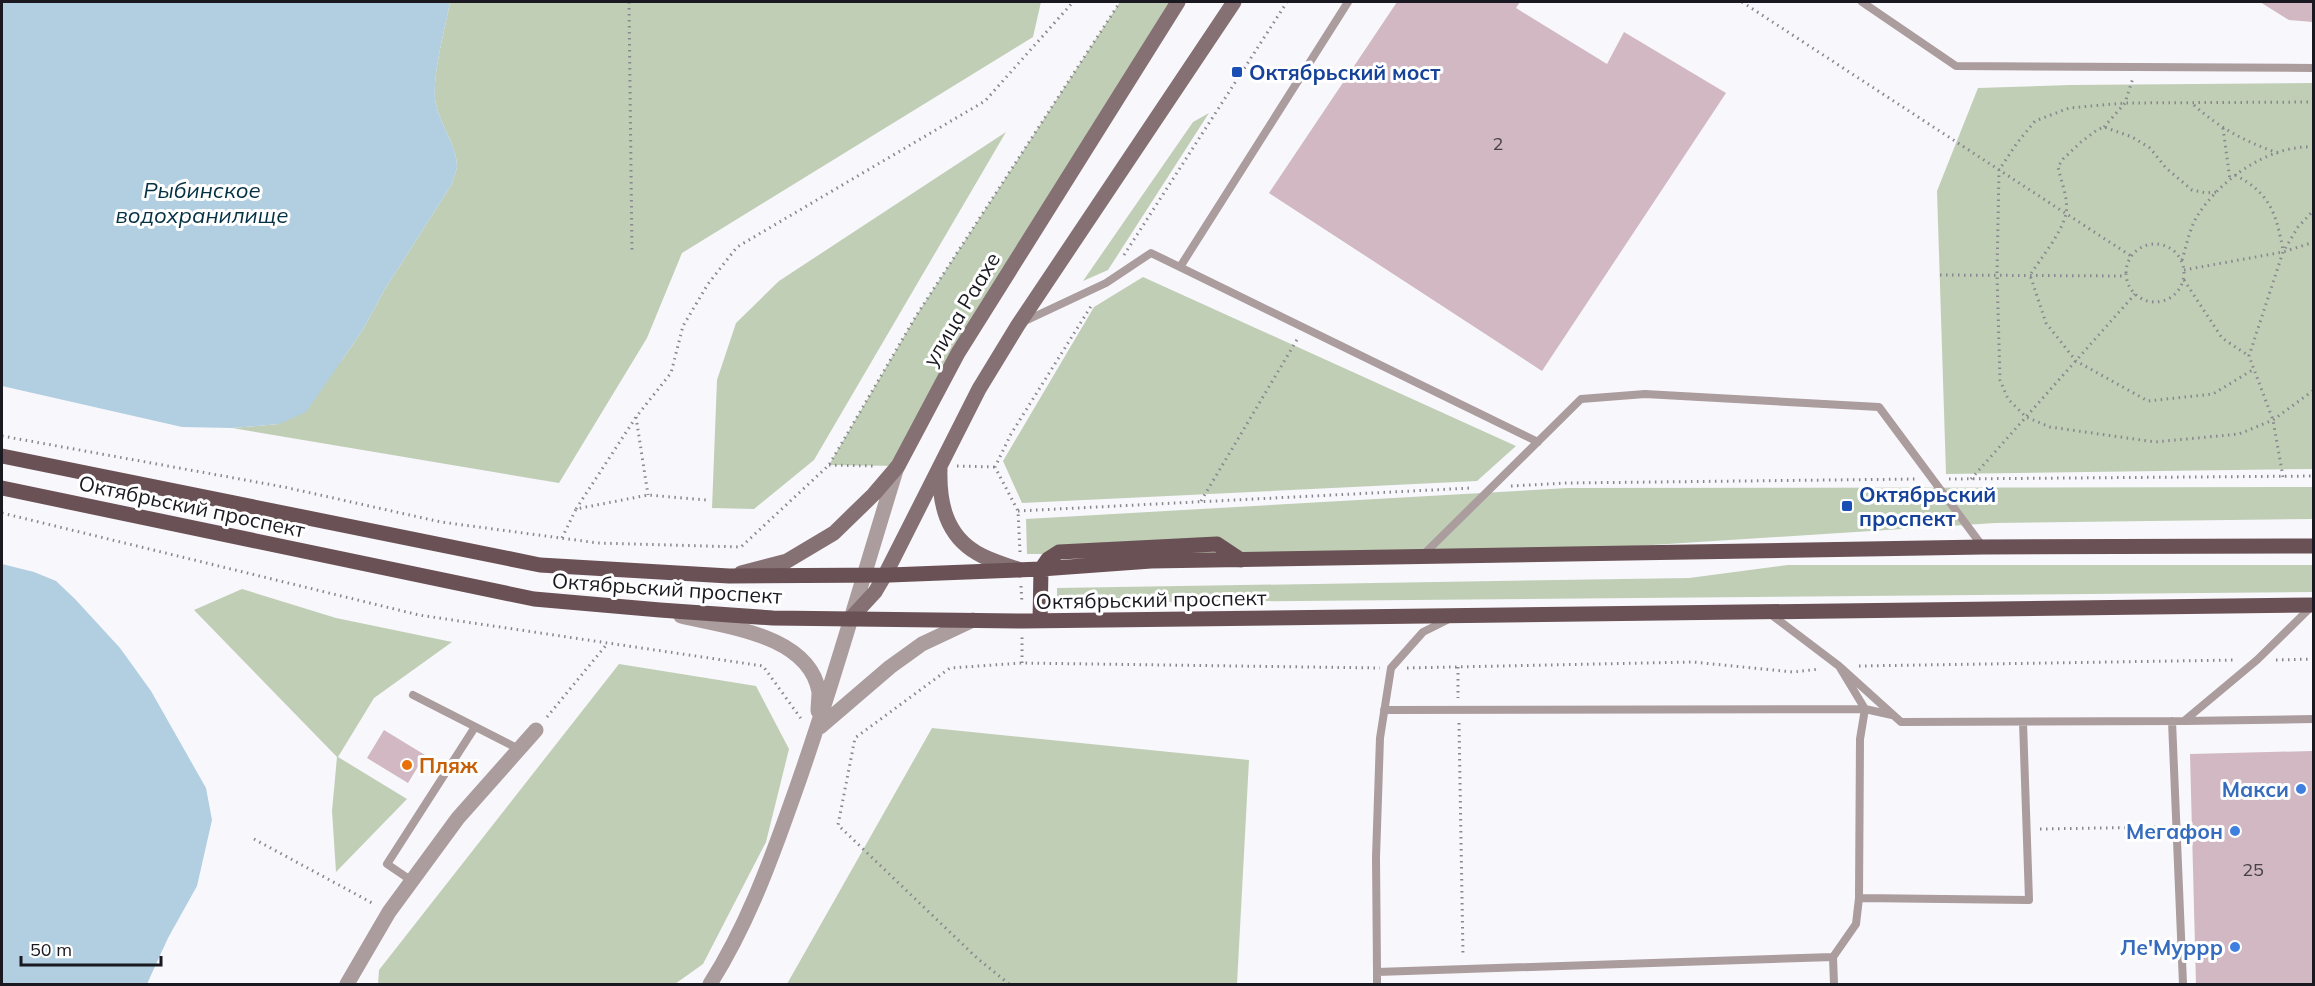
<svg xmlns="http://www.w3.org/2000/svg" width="2315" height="986" font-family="Mulish,sans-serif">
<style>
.green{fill:#c0ceb6}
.water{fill:#b1cfe0}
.building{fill:#d1b8c2}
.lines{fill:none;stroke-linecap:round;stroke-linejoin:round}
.path{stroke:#88878d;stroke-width:3;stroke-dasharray:1.5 4.5;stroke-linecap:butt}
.service{stroke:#ab9c9e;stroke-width:8}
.minor{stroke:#ab9c9e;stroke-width:15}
.tertiary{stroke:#ab9c9e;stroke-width:15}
.secondary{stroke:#857073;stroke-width:15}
.primary{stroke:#6a5155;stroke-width:15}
.transit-dot{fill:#1a4fb4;stroke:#fff;stroke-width:2}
.food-dot{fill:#e8710a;stroke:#fff;stroke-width:2}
.shop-dot{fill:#3f7fe0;stroke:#fff;stroke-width:2}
.labels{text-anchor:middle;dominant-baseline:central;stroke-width:6;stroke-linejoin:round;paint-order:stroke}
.number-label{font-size:18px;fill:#484048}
.transit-label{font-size:21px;font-weight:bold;fill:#164399;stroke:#fff;text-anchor:start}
.street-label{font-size:21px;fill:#1a1820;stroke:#fff}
.food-label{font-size:21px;font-weight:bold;fill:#c56008;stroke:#fff;text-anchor:start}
.shop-label{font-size:21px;font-weight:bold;fill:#366cbe;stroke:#fff;text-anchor:end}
.water-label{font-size:22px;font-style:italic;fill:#053144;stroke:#fff}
</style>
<rect width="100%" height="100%" fill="#f8f7fc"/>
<!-- green -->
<path class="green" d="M450 2H1041L1033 37 682 253 647 338 559 483 232 428 279 424 342 360 362 331 385 289 452 184C453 178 457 171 457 166 457 145 438 122 435 99 433 72 445 29 450 2Z
M1120 2H1178L898 466 829 465 916 316Z
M2313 83V469L1946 474 1937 191 1978 88 2070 85Z
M1209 113 1108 270 1083 281 1193 122Z
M1006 132 814 460 754 509 712 508 717 380 736 323 779 281Z
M1143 277 1516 446 1477 481 1022 503 1003 461 1094 307Z
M2314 487 2313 519 1995 523 1621 547 1153 554H1027L1026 519 1568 488Z
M1788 565H2313V592L1057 603V588L1689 578Z
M242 589 336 618 452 642 374 698 338 757 407 799 336 872 332 811 337 757 194 610Z
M619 664 756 686 789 749 766 842 703 964 675 984H378L379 970Z
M932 728 1249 760 1237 984H787Z"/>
<!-- water -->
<path class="water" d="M2 2H450C445 29 433 72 435 99 438 122 457 145 457 166 457 171 453 178 452 184L385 289 362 331 306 412 279 424 232 428 182 427 2 386Z
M2 564 34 572 56 581 75 599 120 648 151 691 206 788 212 820 197 886 168 938 147 984H2Z"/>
<!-- building -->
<path class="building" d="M1397 2H1520L1516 8 1607 64 1624 32 1726 93 1542 371 1269 193Z
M2260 2H2313V22L2289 20Z
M384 730 425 755 408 783 367 758Z
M2313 751V984H2196L2190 754Z"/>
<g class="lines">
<!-- path -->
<path class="path" d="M629 2 632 253
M1742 2 2131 256
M2314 102 2125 103 2069 108 2035 121 2017 143 1999 170 1997 274 2000 380 2008 399 2026 417 2050 427 2155 442 2239 434 2273 420 2314 390
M2194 105C2219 128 2246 142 2278 153
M2104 127 2125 103 2133 78
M2223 128 2230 180
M2235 175C2270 193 2276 213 2283 250
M2216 192 2206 193 2192 190 2166 168 2150 148 2132 137 2104 127 2097 130 2081 142 2063 159 2058 167C2061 181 2069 200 2066 214 2061 234 2041 258 2030 275L2046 323 2076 361 2148 401 2213 394 2254 369
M2126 273a29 29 0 1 1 58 0a29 29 0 1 1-58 0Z
M1124 255 1287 2
M2182 260C2186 247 2189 232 2195 220 2216 182 2269 144 2314 147
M2184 270 2283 252 2314 242
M1940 275 2126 276
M2184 280 2222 338 2249 356
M636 417 648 495
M2 436 284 487 441 522 598 543 741 547 829 465 916 316 1120 2
M829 465 876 466
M957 466 995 467
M2283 477 2273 420 2249 356 2283 252 2298 227 2314 210
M1949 479 2314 476
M1971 479 2135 294
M1511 486 1567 483 1918 479
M1201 501 1298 338
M576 509 636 417 671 373 683 326 708 284 737 247 985 101 1073 2
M1018 511 1471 488
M2 513 419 615 763 666 802 720
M562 538 576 509 648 495 706 500
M1020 552 1018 511 995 467 1011 434 1093 303
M1021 586 1022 603
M2276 660 2314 659
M1022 663V637
M1859 666 2237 660
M1458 667V698
M1407 668 1693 662 1793 672 1820 669
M547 717 607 644
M1459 723 1463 956
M2040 829 2163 827
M254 839 374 904
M1009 984 977 958 838 825 855 738 950 668 1022 663 1380 668"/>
<!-- service -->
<path class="service" d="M1862 2 1956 66 2314 68
M1180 267 1348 2
M1025 321 1106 283 1151 253 1538 442
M1423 555 1581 399 1645 394 1879 407 1983 547
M1769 613 1839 666 1901 722 2184 721 2257 660 2312 606
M1449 619 1423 632 1391 668 1380 738 1376 857 1377 972 1833 957 1856 924 1859 898 1860 739 1865 709 1839 666
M413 695 519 749
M1384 710 1865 709 1892 715
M2172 721 2183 984
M2184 721 2314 719
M412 881 387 864 475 727
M1859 898 2029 900 2023 722
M1833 957 1834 984
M1377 972V984"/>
<!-- minor -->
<path class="minor" d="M347 984 389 912 458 818 536 730"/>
<!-- tertiary -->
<path class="tertiary" d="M681 616C727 627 809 635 819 692 819 698 818 705 818 711
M820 727 890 667 922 644 973 620
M710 984C745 929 768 868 790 806 830 695 862 580 897 467"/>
<!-- secondary -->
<path class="secondary" d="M940 469C939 503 946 535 977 553 990 561 1007 565 1020 570
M741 573 787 561 834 533 874 494 898 466 958 353 1178 2
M850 619 875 592 885 575 979 389 1018 325 1234 2"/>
<!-- primary -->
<path class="primary" d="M2 456 540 565 729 576 890 575 1041 569 1151 561 1983 547 2314 546
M2 488 534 599 660 610 773 618 1023 621 2314 605
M1040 621 1041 569 1048 559 1059 552 1217 544 1241 560"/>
</g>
<!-- markers -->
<g class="transit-dot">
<rect x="1231" y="66" width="12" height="12" rx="3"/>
<rect x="1841" y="500" width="12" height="12" rx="3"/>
</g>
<circle class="food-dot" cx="407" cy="765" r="6"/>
<g class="shop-dot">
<circle cx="2301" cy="789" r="6"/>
<circle cx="2235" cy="831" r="6"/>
<circle cx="2235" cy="947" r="6"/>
</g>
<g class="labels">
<!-- number labels -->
<g class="number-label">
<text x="1498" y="143">2</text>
<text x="2253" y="869">25</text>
</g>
<!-- transit labels -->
<g class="transit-label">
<text x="1249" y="72">Октябрьский мост</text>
<text x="1859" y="494">Октябрьский<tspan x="1859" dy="24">проспект</tspan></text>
</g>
<!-- street labels -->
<g class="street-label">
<text transform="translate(961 309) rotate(-59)">улица Раахе</text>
<text transform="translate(192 506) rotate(12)">Октябрьский проспект</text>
<text transform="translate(667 588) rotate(4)">Октябрьский проспект</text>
<text transform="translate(1151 599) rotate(-1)">Октябрьский проспект</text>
</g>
<!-- food labels -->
<g class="food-label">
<text x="419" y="765">Пляж</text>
</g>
<!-- shop labels -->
<g class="shop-label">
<text x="2289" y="789">Макси</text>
<text x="2223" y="831">Мегафон</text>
<text x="2223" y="947">Ле'Муррр</text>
</g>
<!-- water labels -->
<g class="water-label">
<text x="202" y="190">Рыбинское<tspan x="202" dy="25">водохранилище</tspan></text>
</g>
</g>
<!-- border -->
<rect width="2315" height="986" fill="none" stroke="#1a1820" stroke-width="6"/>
<!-- scale -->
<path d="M21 956v9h140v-9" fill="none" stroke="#1a1820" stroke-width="3"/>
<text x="30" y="956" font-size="18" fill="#1a1820" stroke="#ffffff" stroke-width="4.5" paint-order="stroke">50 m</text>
</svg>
